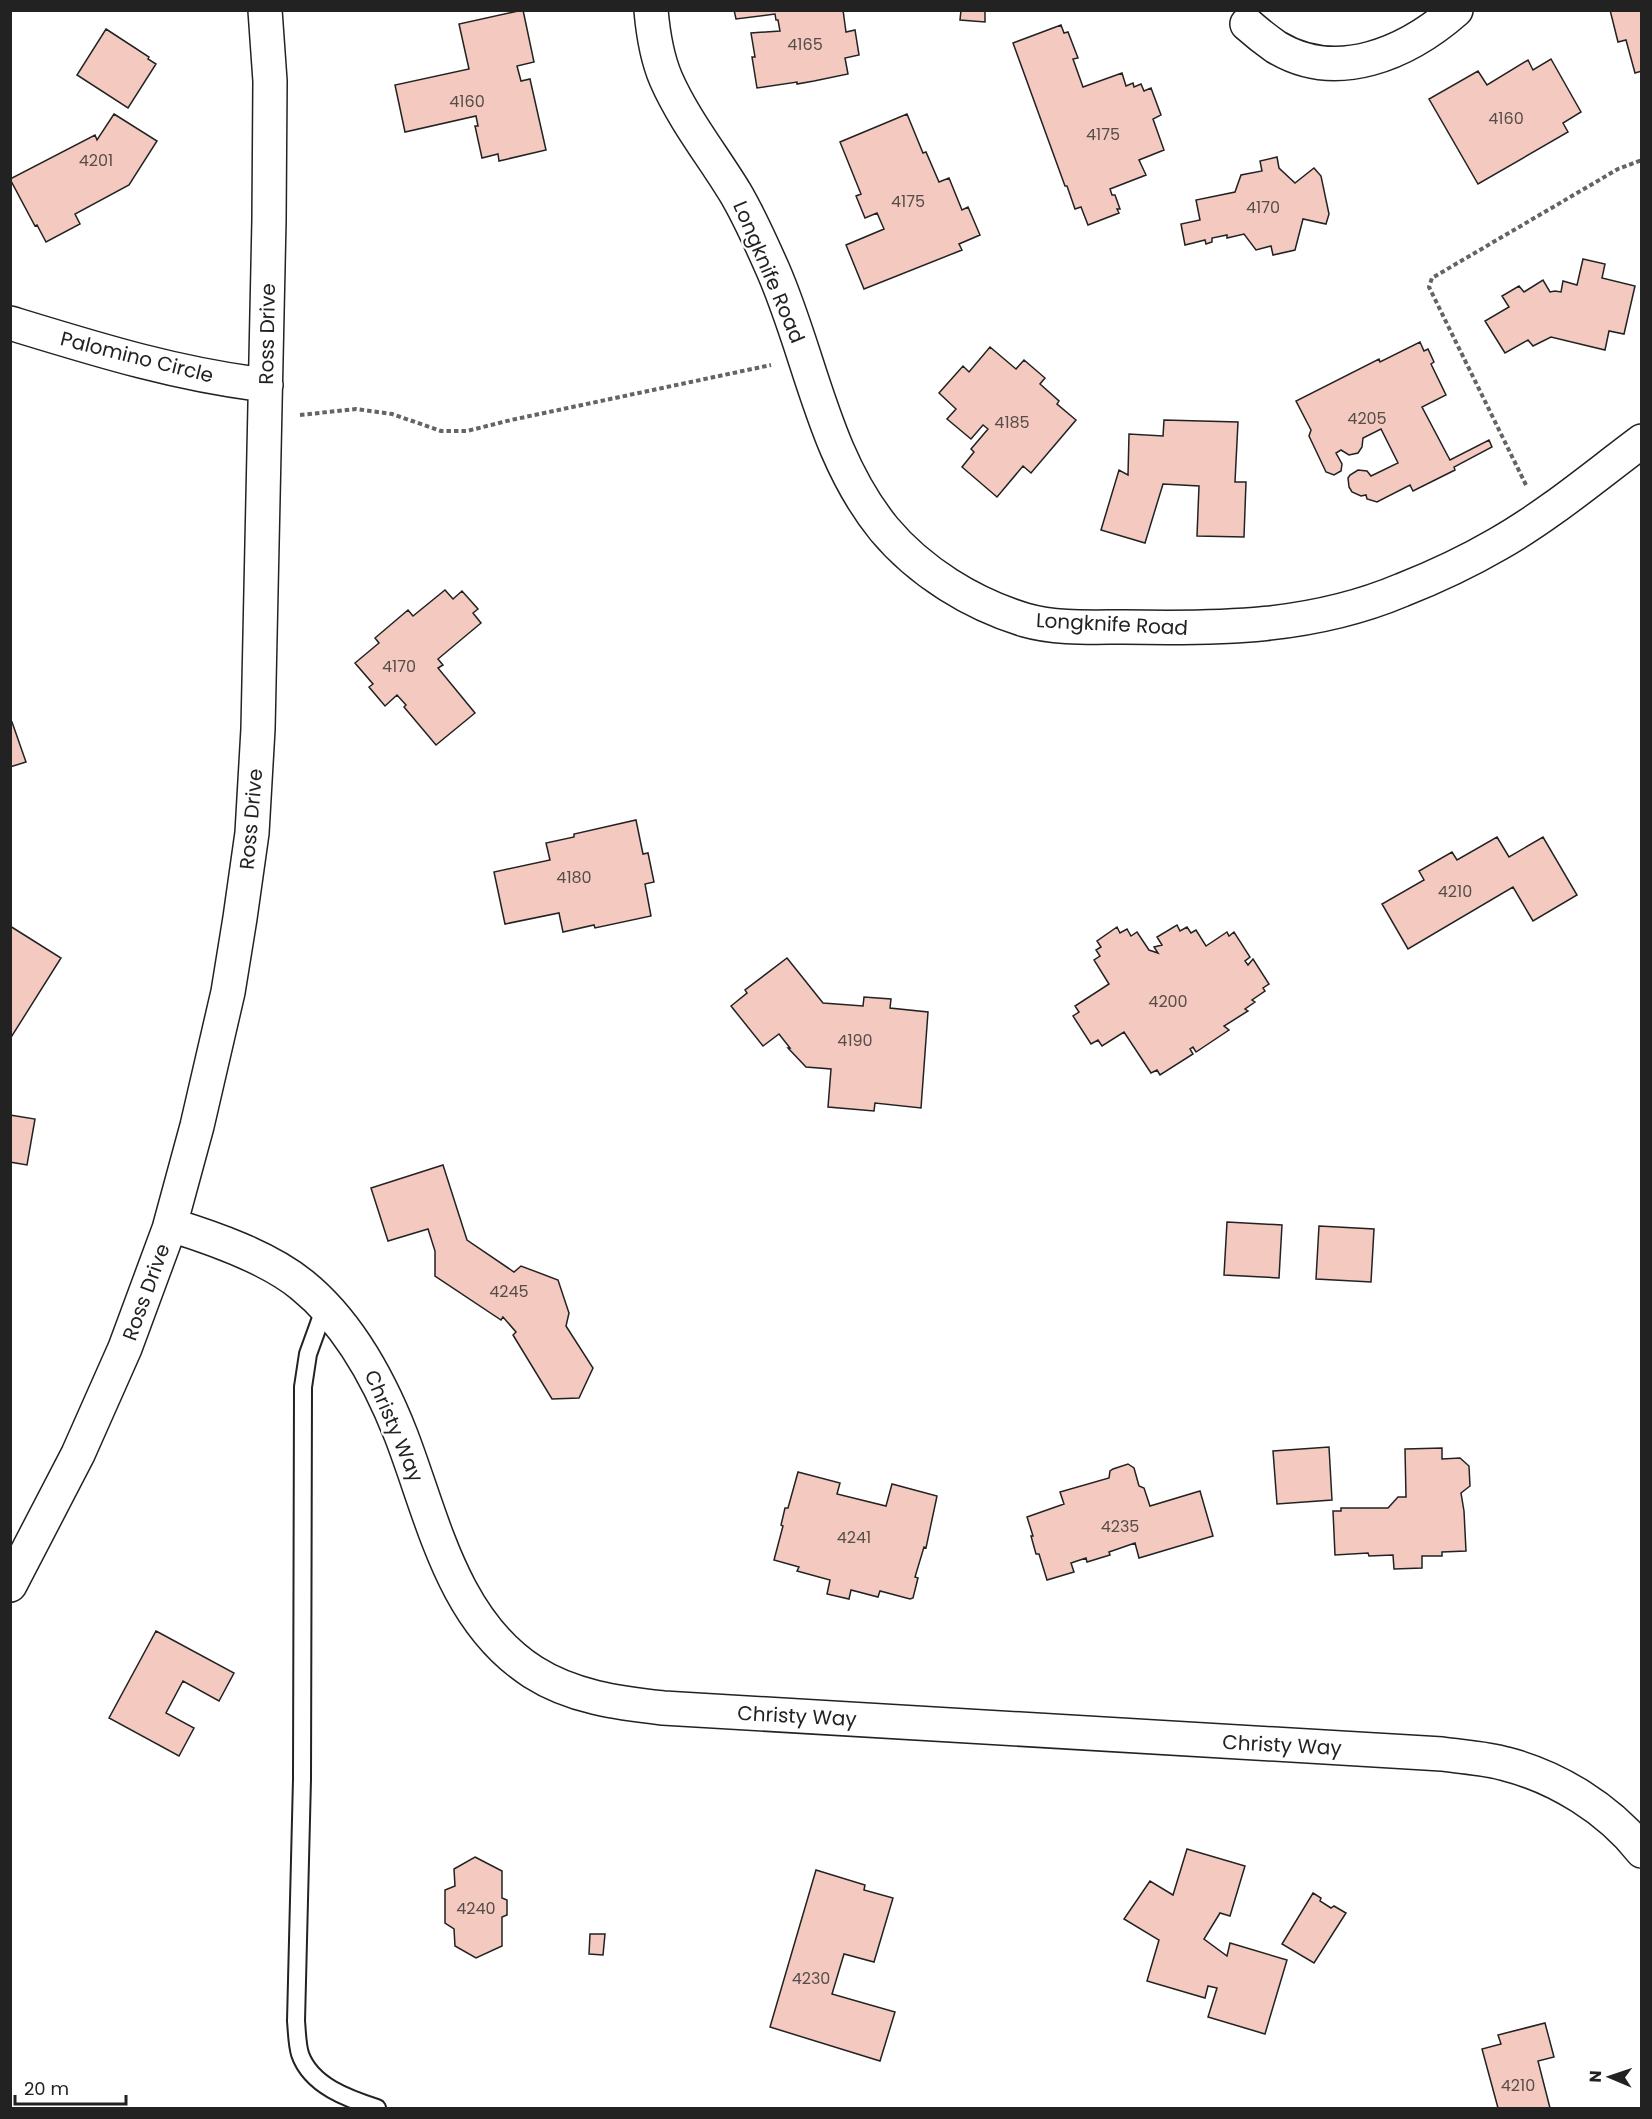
<svg xmlns="http://www.w3.org/2000/svg" width="1652" height="2119" font-family="Poppins,sans-serif">
<style>
.building{fill:#f3c9c0;stroke:#222;stroke-width:1.5}
.lines{fill:none;stroke-linecap:round;stroke-linejoin:round}
.service-casing{stroke:#222;stroke-width:20}
.minor-casing{stroke:#222;stroke-width:36}
.path{stroke:#646464;stroke-width:4;stroke-dasharray:4.5 3;stroke-linecap:butt}
.service{stroke:#fff;stroke-width:16}
.minor{stroke:#fff;stroke-width:33}
.labels{text-anchor:middle;dominant-baseline:central;stroke-width:4.5;stroke-linejoin:round;paint-order:stroke}
.number-label{font-size:16px;fill:#564c4a}
.street-label{font-size:20px;fill:#222;stroke:#fff}
</style>
<rect width="100%" height="100%" fill="#fff"/>
<!-- building -->
<path class="building" d="M523 10 534 62 517 66 521 81 530 79 546 150 499 161 498 154 482 158 475 126H478L476 116 405 132 395 85 469 69 459 24Z
M734 10H843L846 32 855 30 859 55 845 58 848 74 814 81 797 84V82L757 88 752 57H755L751 33 780 31 778 20H776L775 14 736 19Z
M961 10H985V22L960 20Z
M1610 10H1642V71L1635 73 1626 40 1618 42Z
M1061 25 1064 33 1068 32 1078 58 1073 59 1083 87 1122 73 1126 86 1133 83 1134 87 1141 84 1144 91 1151 88 1161 115 1153 119 1164 150 1139 160 1146 175 1110 189 1112 195H1115L1120 209H1117L1119 213 1088 225 1081 207 1075 209 1067 186H1065L1013 43Z
M106 29 149 57 148 59 156 64 128 108 77 75Z
M1551 59 1581 112 1563 123 1568 132 1478 184 1429 99 1478 71 1487 85 1528 60 1533 70Z
M114 114 157 141 129 185 75 214 80 224 46 242 37 225 35 226 10 179 95 135 97 140Z
M907 114 923 153 926 152 939 182 949 178 962 210 968 207 980 235 959 244 962 250 864 289 846 245 884 229 877 213 865 218 856 196 861 194 840 142Z
M1277 157 1279 168 1295 183 1314 168 1321 176 1329 214 1326 224 1303 219 1295 250 1273 255 1271 246 1256 250 1244 234 1227 238V235L1212 238V242L1206 244 1205 240 1185 245 1181 224 1200 220 1196 200 1235 192 1241 175 1262 171 1260 161Z
M1583 259 1605 264 1602 278 1635 286 1624 334 1609 331 1605 350 1551 337 1533 346 1528 340 1505 353 1485 321 1509 307 1502 296 1519 286 1524 292 1543 280 1550 292 1555 291 1561 292 1563 281 1577 285Z
M1420 342 1424 351 1428 349 1434 362 1431 364 1446 395 1422 407 1450 460 1489 440 1492 447 1454 467 1455 470 1413 491 1410 485 1377 502 1367 499 1366 495 1361 496 1352 492 1349 487 1348 478 1350 475 1358 470 1367 471 1371 476 1398 463 1381 429 1363 438 1362 447 1358 453 1349 455 1341 450 1336 453 1342 464 1341 471 1334 475 1326 472 1309 436 1311 430 1296 401 1379 359 1380 362Z
M990 347 1016 369 1024 360 1045 378 1040 384 1059 401 1057 404 1076 420 1031 473 1023 466 997 497 962 467 974 452 971 449 988 429 983 425 971 439 947 419 956 409 939 393 963 366 969 372Z
M1164 420 1238 422 1235 482H1246L1244 537 1197 536 1199 486 1163 484 1145 543 1101 530 1119 470 1128 475 1129 434 1163 436Z
M445 590 453 599 462 591 478 609 473 613 481 623 438 659 443 665 438 668 475 713 436 745 404 707 406 705 397 695 385 706 369 687 373 684 355 663 379 643 375 638 408 610 413 616Z
M12 722 26 762 10 767V723Z
M636 820 643 854 648 853 654 882 645 884 651 916 595 928 594 925 563 932 559 913 505 924 494 872 550 860 546 843 574 837V834Z
M1497 837 1509 857 1543 837 1577 895 1533 921 1513 887 1408 949 1382 904 1424 880 1419 871 1452 852 1457 860Z
M1177 925 1180 931 1187 927 1191 933 1196 930 1206 946 1227 932 1229 936 1234 932 1250 957 1245 961 1248 965 1253 959 1269 984 1263 988 1265 991 1252 1000 1255 1002 1245 1009 1248 1011 1224 1026 1229 1030 1196 1052 1193 1047 1190 1049 1193 1054 1160 1075 1157 1070 1151 1073 1124 1032 1102 1046 1098 1040 1091 1044 1073 1016 1079 1012 1075 1006 1109 984 1094 960 1100 956 1096 950 1101 947 1097 941 1117 927 1120 933 1127 929 1131 936 1137 932 1149 950 1158 953 1154 947 1162 945 1157 937Z
M10 926 61 958 10 1039Z
M787 958 823 1003 863 1006 864 997 891 999 890 1008 928 1012 921 1108 875 1103 874 1111 828 1107 831 1069 806 1067 788 1048H790L779 1034 763 1046 731 1006 747 993 745 990Z
M10 1115 35 1119 27 1165 10 1162Z
M443 1165 467 1240 514 1272 521 1266 558 1280 569 1313 566 1326 593 1368 579 1398 552 1399 513 1335 516 1332 503 1317 501 1320 435 1276V1251L428 1229 388 1241 371 1188Z
M1227 1222 1282 1225 1279 1278 1224 1275Z
M1319 1226 1374 1229 1371 1282 1316 1279Z
M1329 1447 1332 1500 1277 1504 1273 1451Z
M1442 1448V1459L1460 1458 1469 1466 1470 1486 1461 1493 1464 1511 1466 1551 1442 1552V1556H1422V1568L1394 1569 1393 1555 1369 1556 1368 1553 1335 1555 1333 1511H1341V1508H1388L1398 1497H1406L1405 1449Z
M1128 1464 1134 1468 1139 1486 1144 1488 1150 1506 1200 1491 1213 1536 1139 1558 1135 1543 1109 1552 1110 1555 1087 1562 1086 1558 1071 1563 1074 1572 1047 1580 1039 1554H1036L1031 1536H1033L1027 1517 1064 1504 1060 1492 1109 1478 1110 1471 1113 1469Z
M798 1472 840 1483 837 1494 886 1506 892 1484 937 1496 926 1548 924 1547 915 1577 918 1578 913 1598 910 1599 880 1591 878 1597 851 1590 849 1599 827 1594 830 1580 797 1571 799 1567 774 1560 783 1526 781 1525 785 1508H788Z
M156 1631 234 1673 219 1701 183 1681 166 1713 194 1728 179 1756 109 1718Z
M1187 1849 1245 1866 1230 1916 1220 1913 1204 1939 1227 1956 1230 1943 1287 1960 1265 2034 1208 2017 1217 1988 1208 1986 1205 1998 1147 1981 1159 1940 1124 1919 1150 1881 1173 1895Z
M475 1857 502 1871V1898L507 1900V1915L502 1917V1946L476 1958 455 1946 454 1929 445 1923V1890L455 1886 454 1869Z
M816 1870 865 1885 864 1890 893 1898 874 1962 844 1954 832 1994 895 2012 880 2061 770 2027Z
M1313 1893 1321 1898 1320 1901 1331 1908 1334 1906 1346 1913 1314 1963 1282 1944Z
M590 1934H605L603 1955 589 1954Z
M1545 2023 1554 2057 1538 2061 1550 2108H1498L1482 2049 1501 2044 1498 2035Z"/>
<g class="lines">
<!-- service casing -->
<g class="service-casing">
<path id="service" d="M325 1307 308 1354 303 1387 302 1779 296 2021C297 2031 297 2044 300 2054 311 2086 349 2099 377 2108"/>
</g>
<!-- minor casing -->
<g class="minor-casing">
<path id="minor" d="M651 10C653 33 657 58 666 79 684 120 713 156 736 194 750 218 762 245 773 270 811 357 823 454 884 529 920 572 972 604 1025 620 1056 629 1092 627 1124 627 1220 629 1312 628 1402 590 1435 577 1467 562 1498 544 1549 515 1595 476 1642 441
M1247 24C1256 32 1266 40 1276 47 1337 84 1407 53 1456 10
M10 323C95 349 178 375 266 385
M171 1225C213 1238 268 1257 302 1285 349 1323 379 1379 401 1435 433 1518 452 1620 533 1672 572 1697 618 1703 663 1708L1442 1754C1463 1757 1486 1758 1506 1764 1557 1777 1609 1809 1642 1851
M10 1585 78 1454 125 1348 169 1229 197 1126 228 992 240 918 252 833 258 729 269 220 270 81 265 10"/>
</g>
<!-- path -->
<path class="path" d="M300 415 356 409 392 414 441 431H467L511 420 771 365
M1526 485 1429 287 1432 278 1618 169 1642 160"/>
<!-- service -->
<use href="#service" class="service"/>
<!-- minor -->
<use href="#minor" class="minor"/>
</g>
<g class="labels">
<!-- number labels -->
<g class="number-label">
<text x="805" y="44">4165</text>
<text x="467" y="101">4160</text>
<text x="1506" y="118">4160</text>
<text x="1103" y="134">4175</text>
<text x="96" y="160">4201</text>
<text x="908" y="201">4175</text>
<text x="1263" y="207">4170</text>
<text x="1367" y="418">4205</text>
<text x="1012" y="422">4185</text>
<text x="399" y="666">4170</text>
<text x="574" y="877">4180</text>
<text x="1455" y="891">4210</text>
<text x="1168" y="1001">4200</text>
<text x="855" y="1040">4190</text>
<text x="509" y="1291">4245</text>
<text x="1120" y="1526">4235</text>
<text x="854" y="1537">4241</text>
<text x="476" y="1908">4240</text>
<text x="811" y="1978">4230</text>
<text x="1518" y="2085">4210</text>
</g>
<!-- street labels -->
<g class="street-label">
<text transform="translate(769 272) rotate(67)">Longknife Road</text>
<text transform="translate(267 334) rotate(-89)">Ross Drive</text>
<text transform="translate(137 357) rotate(14)">Palomino Circle</text>
<text transform="translate(1112 624) rotate(3)">Longknife Road</text>
<text transform="translate(251 819) rotate(-85)">Ross Drive</text>
<text transform="translate(146 1292) rotate(-70)">Ross Drive</text>
<text transform="translate(394 1426) rotate(67)">Christy Way</text>
<text transform="translate(797 1716) rotate(3)">Christy Way</text>
<text transform="translate(1282 1745) rotate(3)">Christy Way</text>
</g>
</g>
<!-- border -->
<rect width="1652" height="2119" fill="none" stroke="#222222" stroke-width="24"/>
<!-- north arrow -->
<g transform="translate(1610 2077) rotate(272)" stroke="#ffffff" stroke-width="4.5" paint-order="stroke">
<path d="M0-4.5L10 22L0 15L-10 22Z" fill="#222222"/>
<text y="-9" font-size="16" font-weight="bold" text-anchor="middle" fill="#222222">N</text>
</g>
<!-- scale -->
<path d="M15 2095v9h111v-9" fill="none" stroke="#222222" stroke-width="3"/>
<text x="24" y="2095" font-size="18" fill="#222222" stroke="#ffffff" stroke-width="4.5" paint-order="stroke">20 m</text>
</svg>
